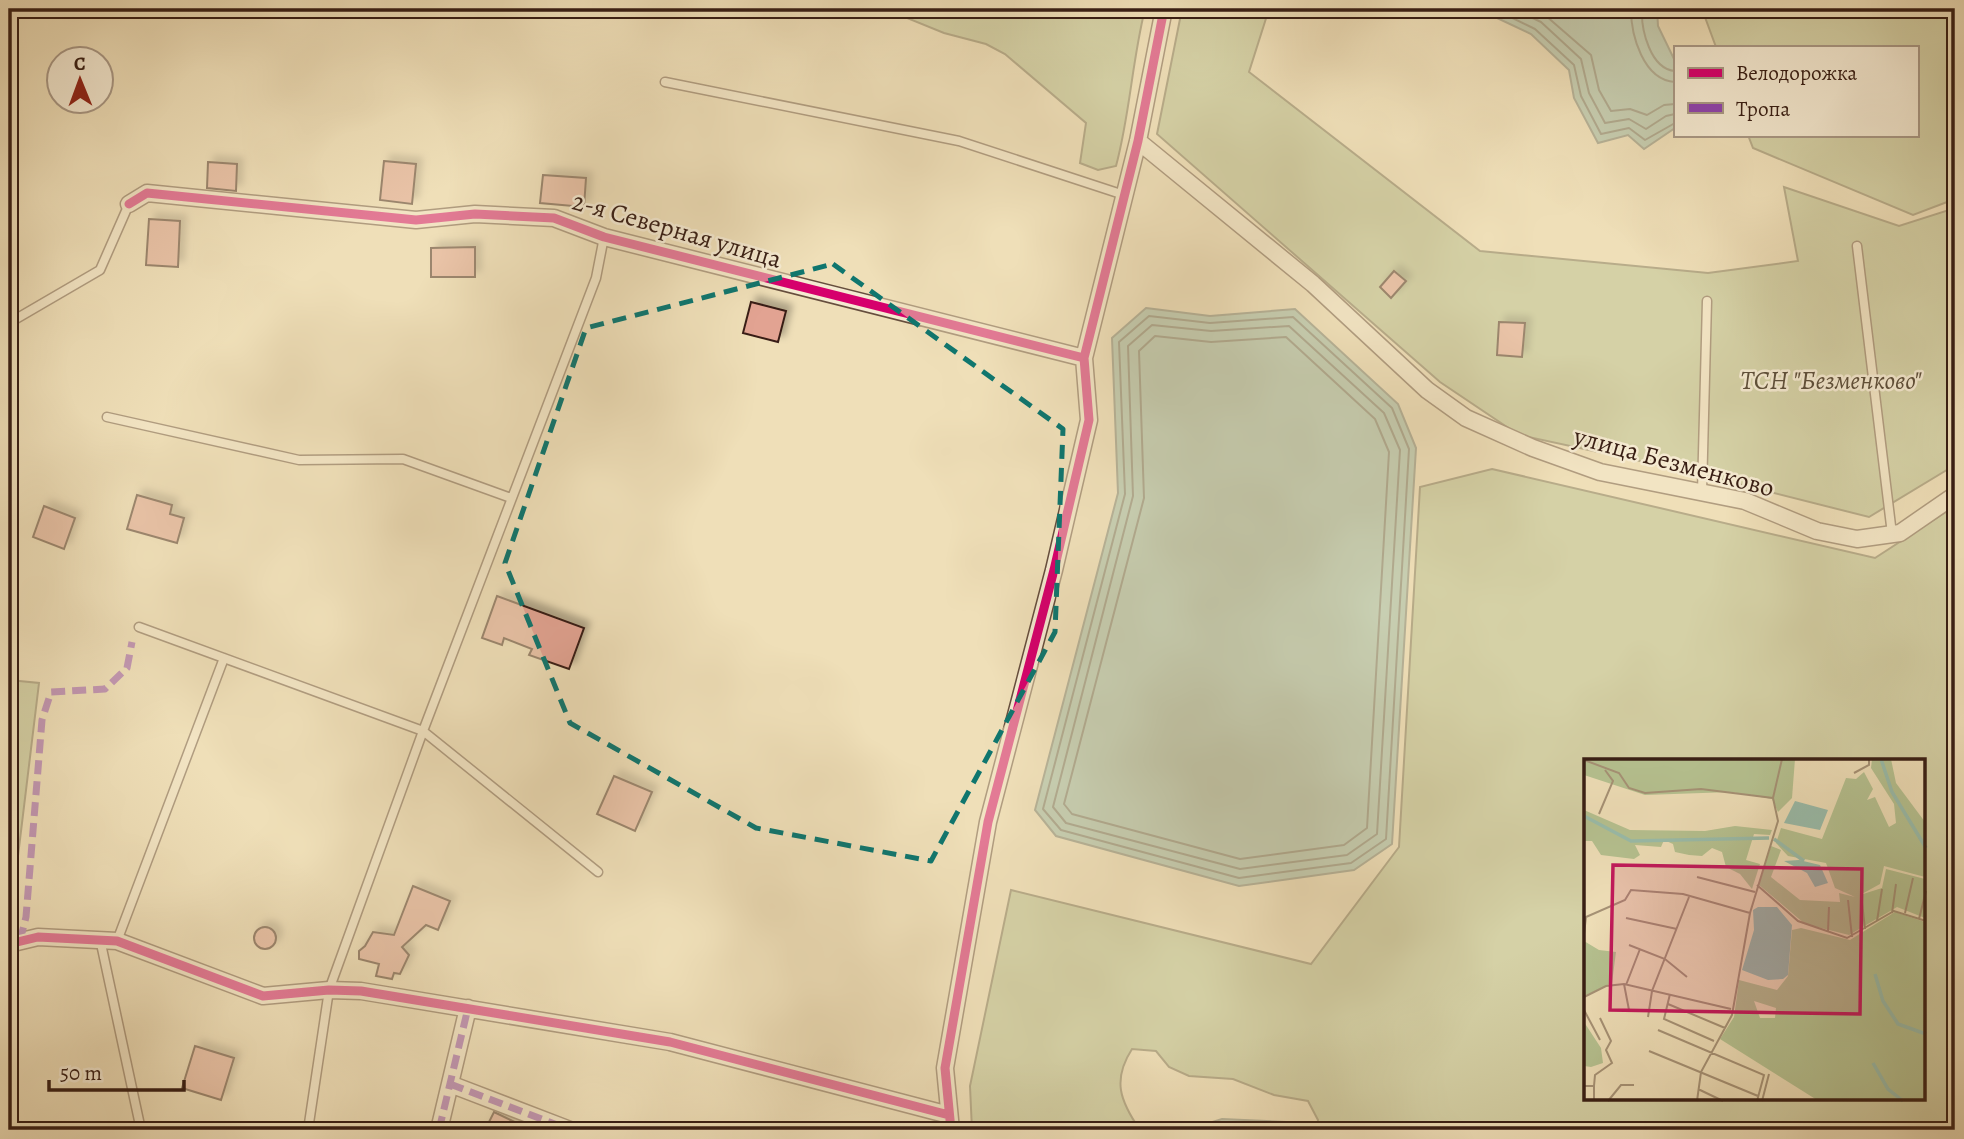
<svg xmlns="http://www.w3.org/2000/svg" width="1964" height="1139" font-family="Alegreya,serif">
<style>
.green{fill:#b6c291;stroke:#777052;stroke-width:2;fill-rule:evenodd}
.water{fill:#9abdab;stroke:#737d6f;stroke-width:2}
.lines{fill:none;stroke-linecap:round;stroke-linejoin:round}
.shore{stroke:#696e60;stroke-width:2}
.building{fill:#e2a392;stroke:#381e14;stroke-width:2;filter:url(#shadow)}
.lane-casing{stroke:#664e3d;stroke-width:11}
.street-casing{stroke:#664e3d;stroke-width:19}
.lane{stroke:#f5ead1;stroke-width:8}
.street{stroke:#f5ead1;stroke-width:16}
.quiet{stroke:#8e44ad;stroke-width:7;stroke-dasharray:14 7;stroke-linecap:butt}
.cycleway-casing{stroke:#f5ead1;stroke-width:13}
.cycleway{stroke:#d6006c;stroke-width:9}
.marked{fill:none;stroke:#0f766e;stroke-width:5;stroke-dasharray:14 9;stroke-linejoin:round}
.labels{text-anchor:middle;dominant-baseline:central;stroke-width:5;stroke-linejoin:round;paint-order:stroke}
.street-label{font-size:26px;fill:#381e14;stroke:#f5ead1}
.park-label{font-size:26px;font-style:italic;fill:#5e4f3a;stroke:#f5ead1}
.inset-river{fill:none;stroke:#9abdab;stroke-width:3.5}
.inset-road{fill:none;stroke:#a69276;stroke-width:2}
.view{fill:#c2185b;fill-opacity:0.15;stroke:#c2185b;stroke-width:3.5}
.inset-edge{fill:none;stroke:#381e14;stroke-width:3.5}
</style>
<defs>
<filter id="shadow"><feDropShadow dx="6" dy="-6" stdDeviation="3.5" flood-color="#0004"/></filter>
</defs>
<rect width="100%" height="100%" fill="#efdfb8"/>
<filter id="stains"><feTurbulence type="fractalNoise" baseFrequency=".00286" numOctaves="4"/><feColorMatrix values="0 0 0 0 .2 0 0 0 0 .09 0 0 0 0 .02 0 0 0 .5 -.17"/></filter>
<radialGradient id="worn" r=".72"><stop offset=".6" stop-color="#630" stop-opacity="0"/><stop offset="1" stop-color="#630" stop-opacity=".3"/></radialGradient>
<!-- green -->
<path class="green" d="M895 9H1145C1132 61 1130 114 1116 166L1098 170 1080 163 1086 123 1005 54 986 44 944 33 902 16Z
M1182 9H1269L1249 72 1480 251 1708 273 1798 261 1784 187 1899 226 1955 208V465L1869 517 1691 472 1519 435 1440 382 1157 134Z
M1702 9H1955V199L1913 215 1753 148 1748 135H1917V47H1716Z
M1492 469 1875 558 1955 506V1130H1317L1318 1120 1308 1101 1274 1095 1233 1079 1189 1076 1169 1067 1156 1051 1132 1049C1112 1080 1120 1101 1140 1130H972L970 1086 1011 890 1311 964 1399 847 1420 487ZM1586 761H1924V1099H1586Z
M9 680 39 683 9 930Z"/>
<!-- water -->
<path class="water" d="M1478 9H1657L1658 26 1675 61V128L1644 149 1628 135 1598 143 1574 98 1569 70 1531 34Z
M1146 308 1210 316 1295 309 1398 404 1416 448 1392 844 1354 870 1239 886 1056 836 1035 810 1118 493 1112 338Z
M1222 1119 1286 1122 1301 1130H1196L1199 1126Z"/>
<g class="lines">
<!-- shore -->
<path class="shore" d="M1494 9 1535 29 1574 65 1581 96 1601 134 1629 128 1645 140 1675 123
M1514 9 1541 22 1581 59 1589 93 1605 123 1629 119 1646 129 1666 116 1675 114
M1538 9 1591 55 1599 90 1611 111 1630 109 1647 115 1664 105 1675 104
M1631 9C1631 35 1643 80 1675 82
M1642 9C1641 29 1650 69 1675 71
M1149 316 1210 323 1293 317 1392 408 1409 449 1386 839 1351 863 1239 878 1061 830 1043 809 1125 494 1119 342Z
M1152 325 1211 331 1289 326 1384 413 1400 450 1377 834 1347 855 1240 869 1066 823 1053 807 1133 496 1128 346Z
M1155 336 1211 342 1286 337 1375 419 1389 452 1367 828 1344 845 1240 859 1072 814 1064 804 1144 498 1139 351Z
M1208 1130C1232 1124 1263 1122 1286 1130"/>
</g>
<!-- building -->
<path class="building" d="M384 161 416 164 412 204 380 200Z
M208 162 237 164 236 191 207 188Z
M543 175 586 178 584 207 540 203Z
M149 219 180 221 178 267 146 265Z
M475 247V277H431V248Z
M1394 271 1406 281 1391 298 1380 287Z
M751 302 786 311 778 342 743 333Z
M1499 322 1525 323 1522 357 1497 355Z
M137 495 172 505 170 514 184 518 177 543 127 529Z
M44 506 75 518 64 549 33 537Z
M497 596 584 628 569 669 529 655 532 649 504 638 502 645 482 638Z
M614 776 652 792 635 831 597 814Z
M413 886 450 901 438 930 426 925 402 947 409 955 400 974 394 973 392 979 376 976 379 964 359 959V951L365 946 373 932 394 935Z
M254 938a11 11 0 1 1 22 0a11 11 0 1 1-22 0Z
M195 1046 234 1058 221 1100 182 1088Z
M494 1112 531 1130H485Z"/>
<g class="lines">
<!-- lane casing -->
<g class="lane-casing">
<path id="lane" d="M665 82 959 141 1124 195
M1857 246 1892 534
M9 323 100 270 129 204
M107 417 299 460 403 459 511 498
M1702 491 1707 301
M139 627 423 731 598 872
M100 939 141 1130
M117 941 224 658
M308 1130 329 990 423 731 596 278 604 237"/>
</g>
<!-- street casing -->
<g class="street-casing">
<path id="street" d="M1138 141 1313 284 1427 390 1466 418 1533 448 1600 472 1745 501 1817 531 1857 539 1900 533 1955 495
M129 204 147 193 416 220 475 214 554 218 604 237 1084 358
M9 944 38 937 117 941 263 996 329 990 361 991 670 1042 949 1115
M450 1084 570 1130
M439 1130 468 1008
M951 1130 945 1068 988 822 1054 570 1089 420 1084 358 1138 141 1164 9"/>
</g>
<!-- lane -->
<use href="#lane" class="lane"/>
<!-- street -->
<use href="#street" class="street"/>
<!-- quiet -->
<path class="quiet" d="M20 941 26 917 42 720 51 692 105 689 127 668 132 642
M450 1084 570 1130
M439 1130 468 1008"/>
<!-- cycleway casing -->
<g class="cycleway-casing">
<path id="cycleway" d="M129 204 147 193 416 220 475 214 554 218 604 237 1084 358
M9 944 38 937 117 941 263 996 329 990 361 991 670 1042 949 1115
M951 1130 945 1068 988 822 1054 570 1089 420 1084 358 1138 141 1164 9"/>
</g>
<!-- cycleway -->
<use href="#cycleway" class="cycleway"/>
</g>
<!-- marked area -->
<path d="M0 0H1964V1139H0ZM833 264 1063 429 1055 632 931 861 756 828 570 723 505 563 586 328Z" fill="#efdfb8" fill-opacity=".55" fill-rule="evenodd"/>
<path class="marked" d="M833 264 1063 429 1055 632 931 861 756 828 570 723 505 563 586 328Z"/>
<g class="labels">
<!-- street labels -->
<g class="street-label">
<text transform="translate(677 230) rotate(16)">2-я Северная улица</text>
<text transform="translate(1674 462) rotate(15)">улица Безменково</text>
</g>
<!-- park labels -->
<g class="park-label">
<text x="1831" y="380">ТСН "Безменково"</text>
</g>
</g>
<!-- overview -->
<g transform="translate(1584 759)">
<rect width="341" height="341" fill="#efdfb8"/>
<path d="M0 0H211L208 39 194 53 188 40 147 33 61 36 0 16ZM288 0H307L312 24 341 63V118L300 107 296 125 276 136 298 129 302 110 341 120V159L313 148 265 176 221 165 175 126 187 87 197 91 187 118 216 141 256 143 255 134 271 138 251 129 242 104 204 97 192 84 197 69 238 80 262 19 272 20 280 13 289 30 283 41 291 38 305 68 312 64 310 45 287 9ZM0 51 46 71 121 72 151 67 188 71 186 76 170 75 162 101 176 105 168 130 156 115 142 108 138 93 128 89 118 97 105 96 91 93 89 85 80 81 77 88 51 86 56 96 50 100 17 96 8 82H0ZM311 153 341 163V341H233L136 280 150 258 155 221 193 231 204 217 208 171 217 169 266 181ZM170 242 192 249 191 259H176ZM0 182 15 191 32 193 28 224 0 237ZM0 263 17 289 19 304 7 308 0 307Z" fill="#b6c291" fill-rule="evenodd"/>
<path d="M211 42 244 51 236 71 200 64ZM215 101 236 106 244 124 231 128 223 114 200 102ZM174 148H193L208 166 204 216 199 220 184 221 158 211 170 171 169 151Z" fill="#9abdab"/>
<path class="inset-river" d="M297 0 308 33 342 89M0 57 47 82 185 79M190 80 220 102M291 215 299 242 314 265 342 275M289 304 304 330 319 342"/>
<path class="inset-road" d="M0 1 35 14 45 29 61 34 117 30 189 39M270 14 285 6V0M15 55 29 22 21 11M113 118 171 133M173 126 214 162 263 179 310 152 342 162M264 141 268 178M278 143 281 170M308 154 312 125M321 154 329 119M42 159 93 170M335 160 342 132M293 162 298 130M244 172 245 148M0 175 2 158 41 141 47 131 99 135 166 154M45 186 81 200 103 218M40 225 45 251M42 226 56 190M86 235 80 260 130 282M0 238 22 227 40 225 147 250M84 245 141 269M0 251 16 281M64 258 68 232 105 138M74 271 180 316 173 342M65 292 174 337M0 327H10V342M10 327 11 316 28 304 22 291 27 282 16 259M114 330 139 342M24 342 37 326H50M113 342 117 313 148 256 166 154 194 62 189 39 198 0M178 342 185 315"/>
<path class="view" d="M29 106 278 110 276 255 26 251Z"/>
<rect width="341" height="341" class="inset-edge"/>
</g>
<!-- margin -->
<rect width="1964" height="1139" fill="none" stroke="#efdfb8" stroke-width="35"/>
<rect x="10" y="10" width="1943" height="1118" fill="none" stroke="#381e14" stroke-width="3.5"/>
<rect x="18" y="18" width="1929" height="1104" fill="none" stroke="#381e14" stroke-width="2"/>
<!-- legend -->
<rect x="1674" y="46" width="245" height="91" fill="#f5ead1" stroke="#a99885" stroke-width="2"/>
<rect x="1688" y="68" width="35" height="10" fill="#d6006c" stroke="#a99885" stroke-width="2"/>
<text x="1736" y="80" font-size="21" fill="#381e14">Велодорожка</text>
<rect x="1688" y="103" width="35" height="10" fill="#8e44ad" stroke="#a99885" stroke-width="2"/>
<text x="1736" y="116" font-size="21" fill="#381e14">Тропа</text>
<!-- north arrow -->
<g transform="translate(80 80) rotate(359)"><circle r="33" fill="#f5ead1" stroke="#a99885" stroke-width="2"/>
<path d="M0-5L12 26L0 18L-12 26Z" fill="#8f2418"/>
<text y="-10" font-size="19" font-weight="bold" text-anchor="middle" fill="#381e14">С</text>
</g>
<!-- scale -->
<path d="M49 1080v10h135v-10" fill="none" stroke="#381e14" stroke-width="3.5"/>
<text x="60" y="1080" font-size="21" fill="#381e14" stroke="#f5ead1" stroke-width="5" paint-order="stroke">50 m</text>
<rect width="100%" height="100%" filter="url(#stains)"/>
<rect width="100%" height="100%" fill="url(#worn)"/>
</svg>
